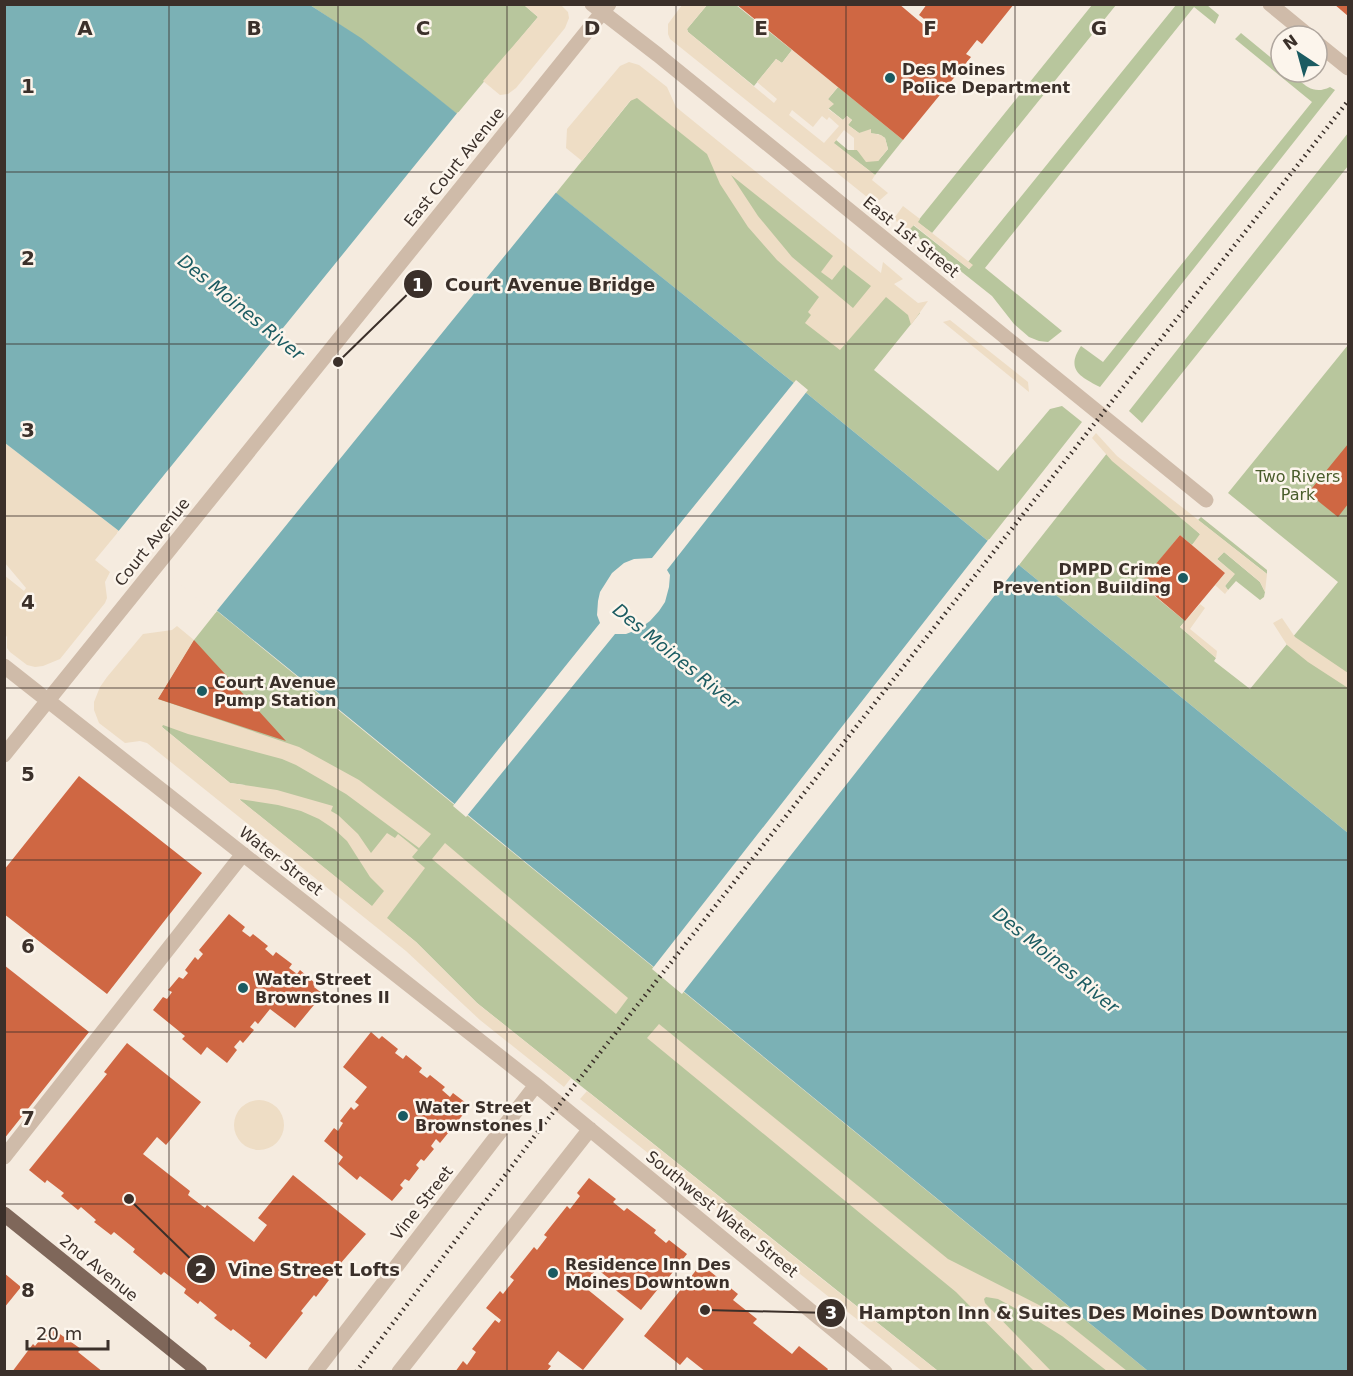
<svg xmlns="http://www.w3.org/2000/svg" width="1353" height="1376" font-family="'DejaVu Sans',sans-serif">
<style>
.green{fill:#b8c69d}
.plaza{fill:#eeddc5;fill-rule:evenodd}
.water{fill:#7bb1b5}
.pier{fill:#f5ebdf}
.building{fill:#cf6743}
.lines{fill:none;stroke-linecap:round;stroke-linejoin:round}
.minor{stroke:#cfbba9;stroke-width:15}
.major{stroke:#7f675a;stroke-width:15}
.rail{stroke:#3b302a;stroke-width:4.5;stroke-dasharray:1.5 4.5;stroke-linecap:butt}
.grid{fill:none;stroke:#3b302a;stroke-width:1.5;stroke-opacity:0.55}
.poi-dot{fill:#1b5b61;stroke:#fcf5ec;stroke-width:2}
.labels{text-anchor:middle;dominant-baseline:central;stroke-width:5;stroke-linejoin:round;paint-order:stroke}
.poi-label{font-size:16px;font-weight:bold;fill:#3b302a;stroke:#fcf5ec;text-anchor:start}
.street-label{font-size:16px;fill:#3b302a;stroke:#fcf5ec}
.park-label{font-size:16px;fill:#495c2b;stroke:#fcf5ec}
.water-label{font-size:18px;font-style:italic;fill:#1b5b61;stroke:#fcf5ec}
.grid-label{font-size:20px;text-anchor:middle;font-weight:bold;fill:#3b302a;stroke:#fcf5ec;stroke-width:5;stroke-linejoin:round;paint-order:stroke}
.leader{fill:none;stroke:#3b302a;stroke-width:2}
.callout-dot{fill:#3b302a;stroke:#fcf5ec;stroke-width:2}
.mark-label{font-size:18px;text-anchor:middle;font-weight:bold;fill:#fff}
.callout-label{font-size:18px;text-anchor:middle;font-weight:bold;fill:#3b302a;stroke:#fcf5ec;stroke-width:5;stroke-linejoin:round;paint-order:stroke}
</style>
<rect width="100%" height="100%" fill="#f5ebdf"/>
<!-- green -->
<path class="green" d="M310 5H524L538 17 457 114 361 39Z
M707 5H736L792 50 782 63 776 59 754 86 688 32 687 29Z
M1092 5H1116L932 233 917 222Z
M1176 5H1207L1219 15 1215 24 1194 7 985 268 1062 331 1048 342 1039 341 1029 337 1014 324 992 296 909 230 913 225 969 269 972 265 968 262Z
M1241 33 1281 66V72C1300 72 1306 99 1330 87L1335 90 1100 387C1081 377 1065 370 1081 346L1103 362 1312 102 1235 39Z
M838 87 903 140 875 175 833 143 836 140 848 150H857L878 161 888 149 885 138 878 134 859 133 848 125 852 120 847 116 843 120 828 108 830 106 828 99Z
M640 89 920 313 874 370 998 471 1050 409 1062 406 1082 422 988 541 794 383 556 193Z
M1348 133V166L1142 423 1129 411Z
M1348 345V833L1019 565 1108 452 1201 535 1192 545 1180 535 1140 584 1185 621 1180 627 1216 658 1214 661 1250 689 1338 582 1228 493Z
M1201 517 1267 570V574L1198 520Z
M1224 552 1260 582 1265 592 1264 597 1260 600 1236 581 1228 590 1225 586 1234 574 1217 559Z
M217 611 1148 1371H938L477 1003 416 942 240 800 245 785 230 783 162 727 158 699 194 640Z"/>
<!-- plaza -->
<path class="plaza" d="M524 5H561L568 12 569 18 565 28 516 88 508 94 500 95 483 81 538 17Z
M682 5H707L687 29 688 32 774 103 777 99 757 82 776 59 782 63 792 50 838 87 828 99 834 104 828 109 843 120 847 116 852 120 848 125 859 133 871 129V133L881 135 885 138 888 149 878 161 866 162 857 150H854V138L844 130 834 143 875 175 872 180 888 193 880 200 872 201 670 39 668 34V24ZM792 110 813 127 822 116 827 120 829 117 839 126 824 143 789 115Z
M629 62 639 65 667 87 676 107 881 273 883 262 903 279 894 284 918 303 928 301 911 325 908 315 886 297 840 350 805 323 811 315 808 312 819 297 777 260 748 227 720 184 707 154 637 98 630 101 582 161 566 148 567 129 620 66ZM731 175 833 256 821 272 832 280 844 265 871 286 853 308 792 257 758 216Z
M903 206 920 219 918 222 973 265 969 269 914 225 909 230 896 221 895 217Z
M950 320 1028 382 1029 392 943 322Z
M1096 433 1117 456 1267 574 1265 592 1260 582 1224 552 1217 559 1235 574 1225 586 1228 590 1225 594 1215 585 1225 573 1192 545 1200 534 1112 461 1092 438Z
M5 443 119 531 95 560 110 572 105 582 107 598 105 603 60 659 43 666 35 667 27 665 10 652 7 648V637L4 633V575L24 591 26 588 5 563Z
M1200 604 1205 608 1190 629 1217 651 1216 658 1180 627Z
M1282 618 1295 637 1348 673V688L1308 662 1287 645 1273 623Z
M177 626 194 640 158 699 299 747 359 780 431 834 419 848 346 794 296 765 282 759 188 734 163 725 162 727 230 783 277 790 333 806 331 811 338 815 358 834 371 853 387 833 395 838 398 834 418 850 412 857 425 868 387 918 416 942 477 1003 571 1078 564 1087 480 1020 406 951 147 743 140 741 125 743 99 723 94 710V702L100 687 107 677 143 634 172 630ZM239 799 278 805 301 811 319 819 334 829 347 841 370 877 384 891 372 906Z
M445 843 628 998 616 1014 432 859Z
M659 1024 948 1259 1039 1305 1062 1319 1127 1371H1107L1062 1336 1033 1318 998 1299 986 1297 984 1299 985 1303 1051 1371H1034L956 1292 647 1038Z
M587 1091 812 1271 938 1371H922L580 1099Z
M234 1125a25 25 0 1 1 50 0a25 25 0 1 1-50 0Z"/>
<!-- water -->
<path class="water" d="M5 5H310L361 38 425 88 794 383 988 541 1019 565 1348 833V1371H1148L353 721 119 531 5 443Z"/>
<!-- pier -->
<path class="pier" d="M458 112 558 190 215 613 117 533Z
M796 380 808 390 667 570 670 575 669 587 665 602 659 611 650 621 639 629 626 634H615L466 817 453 806 600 623 597 615 598 601 600 592 612 573 624 563 634 559 652 558Z
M989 539 1021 562 682 994 652 969Z"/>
<!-- building -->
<path class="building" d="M736 4H899L925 26 928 22 919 15 927 4H1014L982 44 977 40 966 54 971 57 903 140Z
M1334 4H1348V16Z
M1348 444V504L1338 517 1308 493Z
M1180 535 1225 573 1185 621 1140 583Z
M194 640 286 741 158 699Z
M79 776 202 873 107 994 4 914V870Z
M229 914 245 927 242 931 250 937 253 934 268 946 265 949 273 956 276 952 292 964 289 968 297 974 300 970 316 984 314 987 323 994 295 1028 270 1009 258 1024 255 1021 250 1027 254 1030 243 1043 240 1040 234 1047 237 1050 227 1063 207 1047 201 1055 182 1039 185 1036 153 1010 163 997 167 999 172 992 168 990 179 977 183 979 188 973 185 970 195 957 198 960 203 954 199 950Z
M4 965 89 1032 4 1139Z
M371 1032 379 1039 382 1036 398 1049 395 1053 403 1059 406 1055 422 1068 419 1072 427 1078 430 1075 445 1087 442 1090 450 1097 453 1093 470 1106 440 1143 436 1139 431 1146 434 1149 424 1161 421 1159 416 1165 419 1168 409 1181 405 1179 400 1185 403 1188 392 1201 360 1176 357 1180 338 1164 343 1157 324 1141 334 1128 338 1131 343 1123 340 1121 351 1107 354 1110 359 1105 355 1102 367 1087 343 1067Z
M127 1043 201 1102 166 1145 157 1137 143 1154 190 1191 188 1195 205 1208 207 1205 254 1242 267 1225 258 1218 293 1175 366 1234 327 1279 329 1280 316 1297 314 1295 301 1311 303 1313 266 1359 249 1346 251 1343 233 1329 231 1331 214 1318 217 1315 200 1301 198 1304 184 1293 186 1289 164 1272 161 1275 133 1252 135 1249 114 1232 111 1235 94 1222 96 1220 81 1207 78 1210 61 1196 64 1193 47 1180 45 1183 29 1170 107 1074 104 1072Z
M589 1178 616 1199 613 1202 624 1211 627 1208 656 1230 654 1233 666 1243 669 1240 687 1254 665 1282 661 1279 659 1282 662 1284 641 1310 613 1288 616 1284 597 1269 589 1278 593 1281 587 1289 624 1319 583 1370 558 1351 548 1364 551 1366 546 1372H455L463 1361 467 1365 476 1352 472 1349 495 1320 499 1323 501 1320 486 1308 500 1291 503 1294 514 1280 510 1277 534 1247 537 1250 547 1237 544 1235 567 1206 570 1209 580 1196 577 1193Z
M701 1264 738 1294 733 1300 757 1319 753 1323 792 1354 799 1346 828 1369 826 1372H706L687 1357 680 1365 644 1336Z
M4 1273 21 1287 4 1308Z
M50 1327 81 1349 78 1352 103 1372H12L33 1344 35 1346Z"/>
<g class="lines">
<!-- minor -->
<path class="minor" d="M592 4 658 55 1206 500
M1270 4 1309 36
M1317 43 1348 68
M4 666 536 1085 885 1372
M4 755 609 4
M4 1157 243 854
M315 1372 536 1085
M399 1372 590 1129"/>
<!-- major -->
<path class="major" d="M4 1214 200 1372"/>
<!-- rail -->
<path class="rail" d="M356 1372 537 1133 1348 101"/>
</g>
<!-- grid -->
<path class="grid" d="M169 4V1372M338 4V1372M507 4V1372M676 4V1372M846 4V1372M1015 4V1372M1184 4V1372M4 172H1348M4 344H1348M4 516H1348M4 688H1348M4 860H1348M4 1032H1348M4 1204H1348"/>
<!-- markers -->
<g class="poi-dot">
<circle cx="890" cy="78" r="6"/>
<circle cx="1183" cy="578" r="6"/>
<circle cx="202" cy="691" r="6"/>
<circle cx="243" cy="988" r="6"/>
<circle cx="403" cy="1116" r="6"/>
<circle cx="553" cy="1273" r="6"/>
</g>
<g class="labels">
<!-- poi labels -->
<g class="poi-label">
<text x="902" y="69">Des Moines<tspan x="902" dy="18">Police Department</tspan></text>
<text x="1171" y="569" text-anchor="end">DMPD Crime<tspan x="1171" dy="18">Prevention Building</tspan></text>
<text x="214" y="682">Court Avenue<tspan x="214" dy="18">Pump Station</tspan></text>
<text x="255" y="979">Water Street<tspan x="255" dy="18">Brownstones II</tspan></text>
<text x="415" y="1107">Water Street<tspan x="415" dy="18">Brownstones I</tspan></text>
<text x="565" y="1264">Residence Inn Des<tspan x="565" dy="18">Moines Downtown</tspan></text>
</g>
<!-- street labels -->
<g class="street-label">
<text transform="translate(454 167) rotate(-51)">East Court Avenue</text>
<text transform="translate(911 237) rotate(39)">East 1st Street</text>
<text transform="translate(152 542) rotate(-51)">Court Avenue</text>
<text transform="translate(281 861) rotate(38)">Water Street</text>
<text transform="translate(422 1203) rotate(-52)">Vine Street</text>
<text transform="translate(722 1214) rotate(39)">Southwest Water Street</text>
<text transform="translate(99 1268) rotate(39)">2nd Avenue</text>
</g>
<!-- park labels -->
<g class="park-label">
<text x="1298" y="476">Two Rivers<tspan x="1298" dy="18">Park</tspan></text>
</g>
<!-- water labels -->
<g class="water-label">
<text transform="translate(241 307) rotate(39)">Des Moines River</text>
<text transform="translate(676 656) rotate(39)">Des Moines River</text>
<text transform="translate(1056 960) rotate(39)">Des Moines River</text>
</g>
</g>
<g class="grid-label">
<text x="85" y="35">A</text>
<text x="254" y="35">B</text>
<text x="423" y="35">C</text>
<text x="592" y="35">D</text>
<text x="761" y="35">E</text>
<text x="930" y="35">F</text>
<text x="1099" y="35">G</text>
<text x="28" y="93">1</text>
<text x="28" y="265">2</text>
<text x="28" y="437">3</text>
<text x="28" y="609">4</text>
<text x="28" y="781">5</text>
<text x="28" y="953">6</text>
<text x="28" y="1125">7</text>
<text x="28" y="1297">8</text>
</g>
<!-- callouts -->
<path class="leader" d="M338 362L418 284M129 1199L201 1269M705 1310L831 1313"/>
<g class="callout-dot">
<circle cx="338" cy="362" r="6"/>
<circle cx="129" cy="1199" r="6"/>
<circle cx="705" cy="1310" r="6"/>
<circle cx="418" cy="284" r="15"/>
<circle cx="201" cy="1269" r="15"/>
<circle cx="831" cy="1313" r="15"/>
</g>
<g class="mark-label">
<text x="418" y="291">1</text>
<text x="201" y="1276">2</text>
<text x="831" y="1319">3</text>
</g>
<g class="callout-label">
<text x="550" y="291">Court Avenue Bridge</text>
<text x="314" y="1276">Vine Street Lofts</text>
<text x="1088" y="1319">Hampton Inn &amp; Suites Des Moines Downtown</text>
</g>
<!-- border -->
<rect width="1353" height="1376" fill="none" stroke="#3b302a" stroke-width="12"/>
<!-- north arrow -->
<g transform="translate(1299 54) rotate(324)"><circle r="28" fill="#fcf5ec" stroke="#afa69e" stroke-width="1.5"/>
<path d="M0-4.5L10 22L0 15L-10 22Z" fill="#1b5b61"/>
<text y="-9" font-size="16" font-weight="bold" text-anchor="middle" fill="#3b302a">N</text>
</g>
<!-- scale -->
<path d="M27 1340v9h81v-9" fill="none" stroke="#3b302a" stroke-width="3"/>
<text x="36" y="1340" font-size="18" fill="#3b302a" stroke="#fcf5ec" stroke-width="4.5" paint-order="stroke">20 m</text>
</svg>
